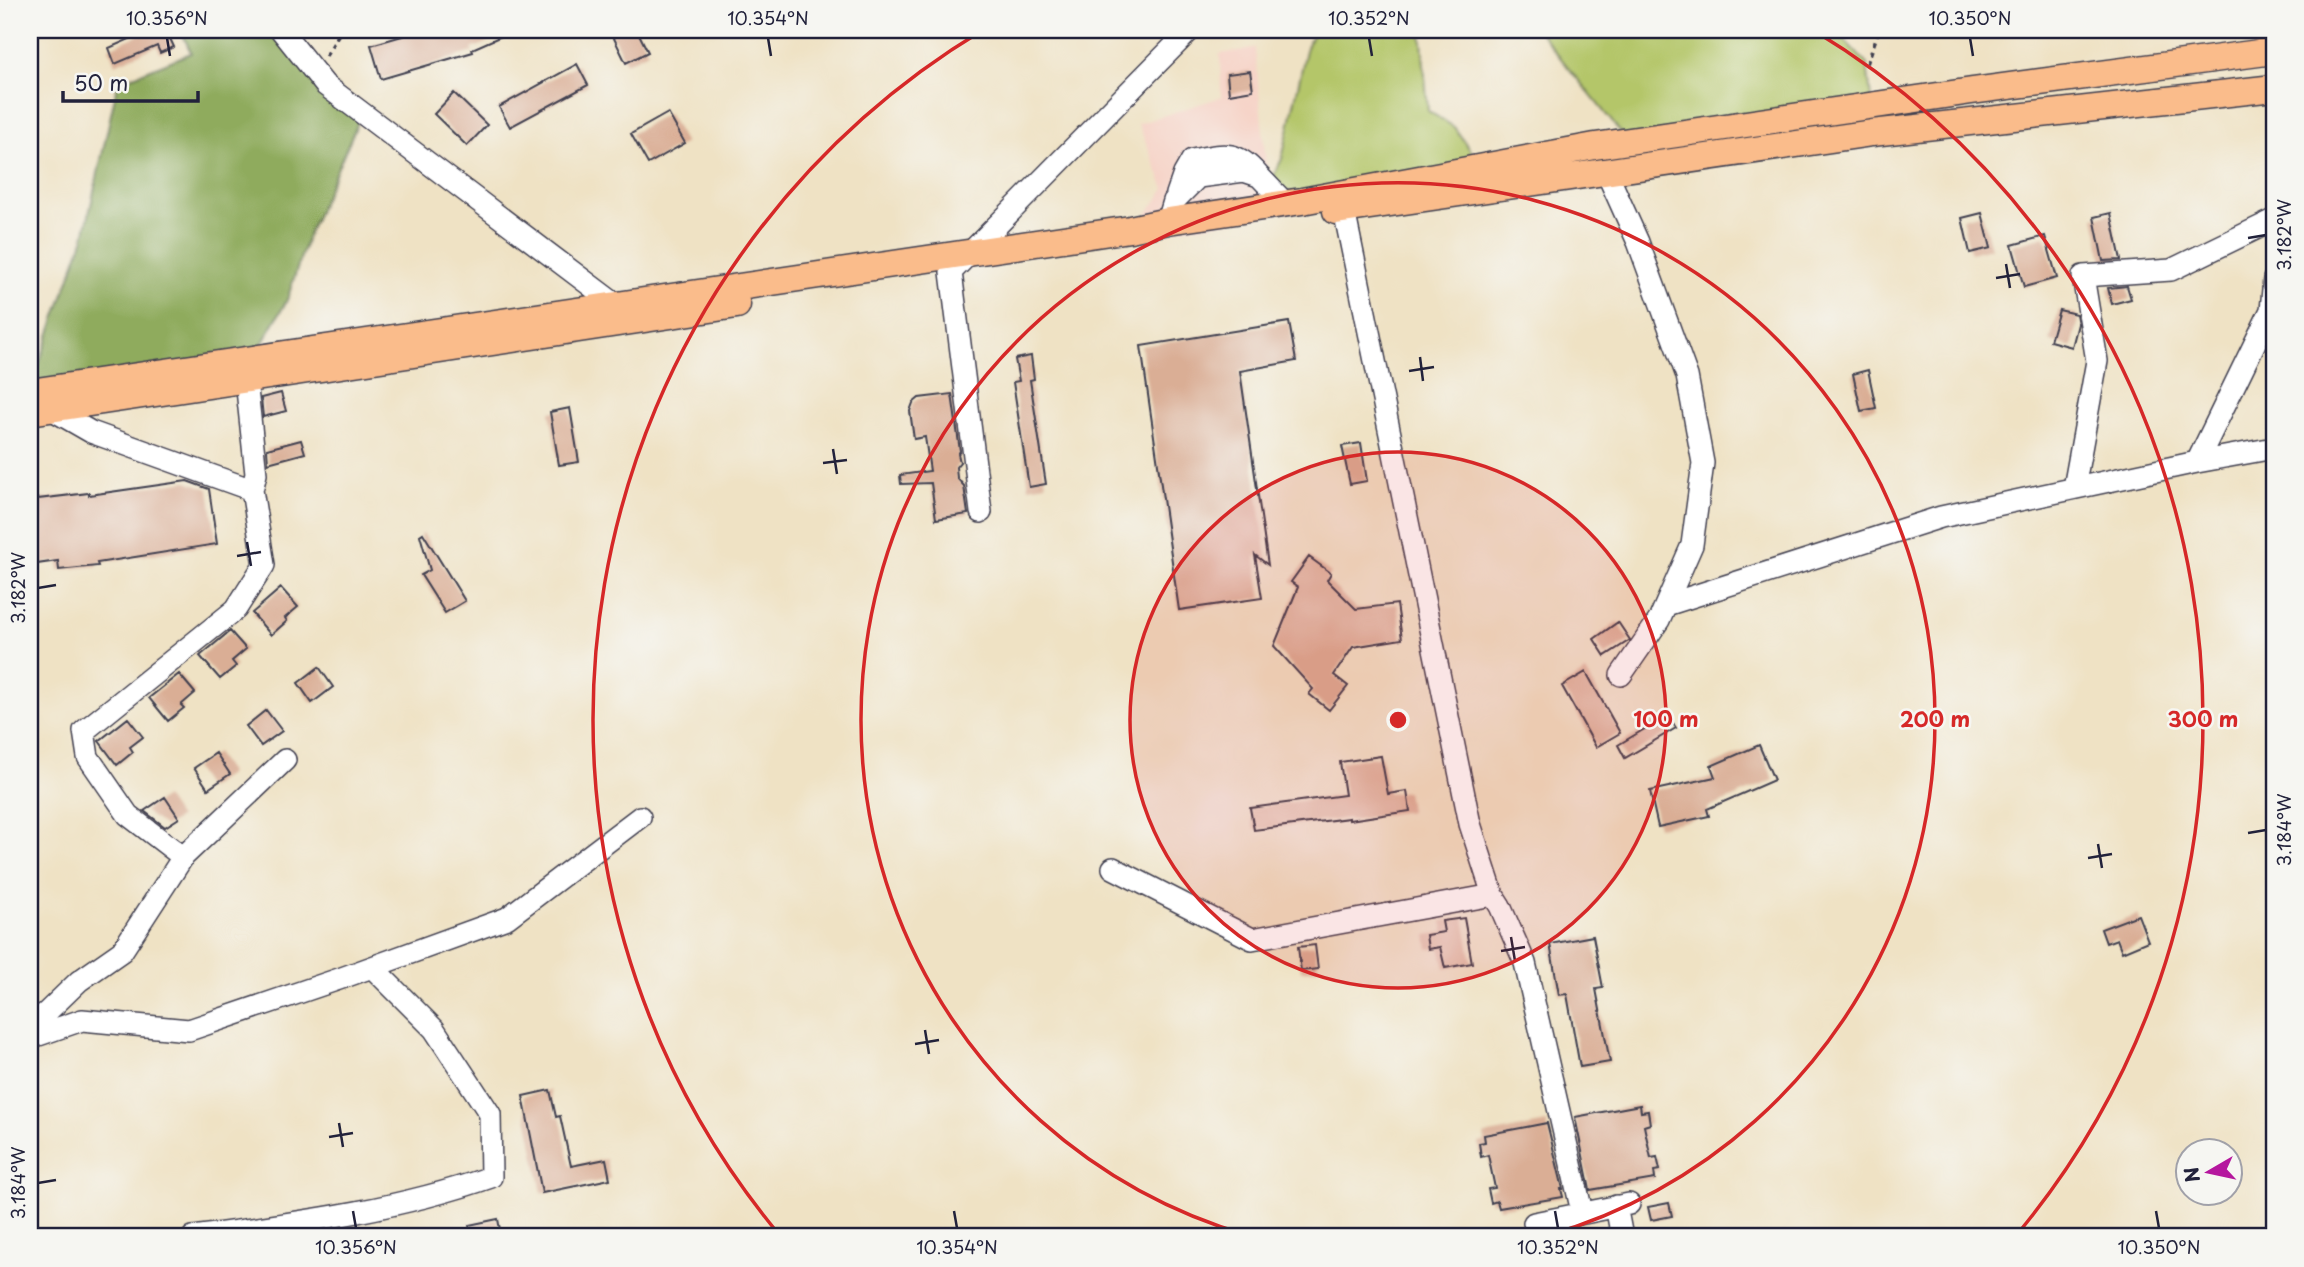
<svg xmlns="http://www.w3.org/2000/svg" width="2304" height="1267" font-family="'Playpen Sans',sans-serif">
<style>
.built{fill:#f6d1c5}
.green{fill:#b4c669;stroke:#6b7452;stroke-width:2}
.forest{fill:#8fab5d;stroke:#58664c;stroke-width:2}
.building{fill:#daae95}
.lines{fill:none;stroke-linecap:round;stroke-linejoin:round}
.minor-casing{stroke:#413f50;stroke-width:24}
.major-casing{stroke:#413f50;stroke-width:29}
.path{stroke:#413f50;stroke-width:3.5;stroke-dasharray:5 5;stroke-linecap:butt}
.minor{stroke:#fff;stroke-width:21}
.major{stroke:#fabc8b;stroke-width:26}
.ticks{fill:none;stroke:#22223b;stroke-width:2.5}
.ring{fill:none;stroke:#d62828;stroke-width:3.5}
.centre{fill:#d62828;stroke:#f6f6f2;stroke-width:3.5}
.ring-label{font-size:21px;text-anchor:middle;font-weight:bold;fill:#d62828;stroke:#f6f6f2;stroke-width:5;stroke-linejoin:round;paint-order:stroke}
.neatline{fill:none;stroke:#22223b;stroke-width:2.5}
.ticks-label{font-size:18px;text-anchor:middle;fill:#22223b}
</style>
<rect width="100%" height="100%" fill="#f6f6f2"/>
<filter id="ink" filterUnits="userSpaceOnUse"><feTurbulence type="fractalNoise" baseFrequency=".0143" numOctaves="2"/><feDisplacementMap in="SourceGraphic" scale="14" xChannelSelector="R" yChannelSelector="G"/><feConvolveMatrix kernelMatrix="1 2 1 2 8 2 1 2 1" color-interpolation-filters="sRGB"/></filter>
<filter id="wash" filterUnits="userSpaceOnUse"><feTurbulence type="fractalNoise" baseFrequency=".00686" numOctaves="4" result="noise"/><feDisplacementMap in="SourceGraphic" scale="28" xChannelSelector="R" yChannelSelector="G"/><feGaussianBlur stdDeviation="1.57" result="paint"/><feColorMatrix in="noise" values="0 0 0 0 0 0 0 0 0 0 0 0 0 0 0 0 0 1.4 0 .05"/><feComposite in="paint" operator="in"/></filter>
<g filter="url(#wash)">
<rect width="100%" height="100%" fill="#efe2c4"/>
<!-- built -->
<path class="built" d="M1255 48 1268 186 1290 212 1130 237 1165 189 1138 124 1221 97 1220 54Z"/>
<!-- green -->
<path class="green" d="M1314 30H1421L1428 111 1454 127 1492 181 1343 203 1268 187 1282 159 1306 50Z
M1538 30H1835L1867 64 1874 125 1642 159Z"/>
<!-- forest -->
<path class="forest" d="M181 30H281L362 113 309 232 287 300 245 374 33 381 84 237 118 82 191 53Z"/>
<g id="blocks">
<!-- building -->
<path class="building" d="M150 30H166L174 47 160 53 157 46 115 64 109 48Z
M423 30H515L472 49 473 52 381 79 371 45Z
M610 30H637L648 52 626 63Z
M577 64 588 85 510 127 499 107Z
M1250 71 1253 90 1229 94 1227 74Z
M454 93 487 125 467 146 434 114Z
M668 113 685 143 648 164 631 134Z
M1982 213 1991 248 1970 253 1962 218Z
M2111 213 2121 260 2103 261 2094 217Z
M2045 236 2057 278 2024 287 2012 245Z
M2127 286 2131 299 2112 304 2108 288Z
M2059 310 2076 314 2078 324 2072 347 2050 341Z
M1289 322 1296 361 1240 371 1268 565 1255 555 1262 598 1179 610 1141 346Z
M1031 356 1034 379 1030 380 1046 484 1029 487 1013 382 1019 381 1015 359Z
M1868 370 1876 408 1861 411 1853 374Z
M281 393 286 411 263 417 261 398Z
M952 394 960 451 958 454 960 462 956 467 957 478 964 486 968 514 936 519 931 483 901 484 900 475 930 471 925 437 914 439 910 411 913 403 919 398Z
M570 408 579 462 559 465 550 412Z
M301 440 305 453 268 463 267 449Z
M1361 443 1367 481 1350 484 1342 446Z
M187 481 209 489 217 544 97 563 98 566 59 570 58 561 30 565V500L89 493V495Z
M423 533 465 601 445 613 421 575 430 570 420 535Z
M1309 557 1331 573 1327 580 1356 609 1397 604 1402 639 1353 647 1334 675 1348 686 1329 710 1309 694 1313 689 1274 646 1298 587 1291 582Z
M281 588 298 607 285 618 287 621 271 635 252 613Z
M1618 622 1630 640 1605 656 1594 639Z
M230 631 246 649 232 661 236 666 220 679 200 656Z
M319 667 333 687 312 703 298 683Z
M1586 672 1620 733 1596 747 1562 686Z
M179 674 195 693 181 705 184 708 168 721 149 698Z
M266 710 282 731 261 746 246 726Z
M1668 715 1676 728 1625 758 1618 745Z
M128 718 143 737 130 747 133 752 117 765 99 741Z
M1759 745 1774 780 1707 809 1709 816 1658 827 1650 791 1715 777 1711 766Z
M216 753 230 774 208 789 194 768Z
M1381 756 1388 794 1407 791 1410 811 1349 820V818L1254 830 1250 808 1345 795 1340 762Z
M165 797 179 818 165 827 144 811Z
M2138 915 2148 941 2122 952 2117 939 2106 943 2101 929Z
M1464 918 1472 963 1445 968 1440 947 1428 949 1426 935 1444 932 1442 921Z
M1593 936 1603 988 1596 989 1610 1062 1580 1067 1567 994 1559 995 1550 944Z
M1315 945 1318 969 1301 971 1298 947Z
M550 1090 556 1117 560 1116 571 1166 606 1159 610 1179 542 1193 523 1096Z
M1640 1105 1641 1112 1648 1111 1650 1124 1644 1126 1651 1158 1657 1157 1660 1170 1654 1171 1655 1179 1590 1190 1575 1117Z
M1547 1123 1563 1189H1561L1563 1197 1499 1208 1497 1201 1491 1203 1488 1189 1495 1188 1488 1155 1481 1157 1479 1143 1485 1142 1484 1135Z
M1669 1203 1672 1216 1651 1220 1648 1207Z
M498 1219 501 1235 471 1237 469 1225Z"/>
</g>
</g>
<g filter="url(#ink)">
<use href="#blocks" fill-opacity="0" stroke="#413f50" stroke-width="2"/>
<g class="lines">
<!-- minor casing -->
<g class="minor-casing">
<path id="minor" d="M281 30 325 85 623 310
M1606 171 1638 242 1687 376 1703 463 1692 545 1659 620 1621 675
M1177 194 1184 174 1192 160C1223 154 1236 149 1258 175
M1344 210 1470 824 1493 895 1500 906 1525 963 1582 1212
M1168 221 1174 201 1198 177 1244 171 1259 176 1285 203
M51 409 91 432 252 490
M2197 462 2274 448
M2074 488 2097 361 2083 276 2171 270 2274 220
M981 512 951 272 1190 30
M1666 605 1941 517 2197 462 2271 310 2274 279
M183 857 128 815 88 757 84 731 236 609 264 565 252 490 256 474 246 380
M1113 868 1252 939 1493 895
M30 1024 46 1013 79 981 122 951 183 857 285 760
M30 1038 82 1020 189 1030 339 979 507 918 640 817
M1616 1206 1622 1237
M1534 1223 1629 1204
M30 1233 31 1237
M193 1237C294 1223 394 1211 491 1177L490 1114 434 1029 372 967"/>
</g>
<!-- major casing -->
<g class="major-casing">
<path id="major" d="M1336 211 1872 133 2274 88
M30 392 1130 229 1168 221 1302 201 1595 146 1972 91 2274 51
M30 412 737 305"/>
</g>
<!-- path -->
<path class="path" d="M326 56 341 30
M1867 64 1879 30"/>
<!-- minor -->
<use href="#minor" class="minor"/>
<!-- major -->
<use href="#major" class="major"/>
</g>
</g>
<!-- ticks -->
<path class="ticks" d="M167 38 170 56M768 38 771 56M1369 38 1372 56M1970 38 1973 56M2248 238 2266 235M2006 264 2010 288M1996 278 2020 274M1420 357 1423 381M1409 371 1434 367M833 449 837 474M823 463 847 460M247 542 251 566M237 556 261 552M38 588 56 585M2248 833 2266 830M2098 844 2102 868M2088 858 2112 854M1511 937 1515 961M1501 951 1525 947M925 1030 929 1054M915 1044 939 1040M339 1123 343 1147M329 1137 353 1133M38 1183 56 1180M353 1211 356 1228M954 1211 957 1228M1555 1211 1558 1228M2156 1211 2159 1228"/>
<!-- distance rings -->
<circle cx="1398" cy="720" r="268" fill="#d62828" fill-opacity=".12"/>
<g class="ring">
<circle cx="1398" cy="720" r="268"/>
<path d="M1250 1236A537 537 0 1 1 1546 1236"/>
<path d="M777 1232A805 805 0 0 1 983 30M1813 30A805 805 0 0 1 2019 1232"/>
</g>
<circle cx="1398" cy="720" r="10" class="centre"/>
<g class="ring-label">
<text x="1666" y="727">100 m</text>
<text x="1935" y="727">200 m</text>
<text x="2203" y="727">300 m</text>
</g>
<!-- margin -->
<rect width="2304" height="1267" fill="none" stroke="#f6f6f2" stroke-width="77"/>
<!-- north arrow -->
<g transform="translate(2209 1172) rotate(261)"><circle r="33" fill="#f6f6f2" stroke="#a1a1a9" stroke-width="2"/>
<path d="M0-5L12 26L0 18L-12 26Z" fill="#b5179e"/>
<text y="-10" font-size="19" font-weight="bold" text-anchor="middle" fill="#22223b">N</text>
</g>
<!-- scale -->
<path d="M63 91v10h135v-10" fill="none" stroke="#22223b" stroke-width="3.5"/>
<text x="74" y="91" font-size="21" fill="#22223b" stroke="#f6f6f2" stroke-width="5" paint-order="stroke">50 m</text>
<rect x="38" y="38" width="2228" height="1190" class="neatline"/>
<g class="ticks-label">
<text x="167" y="25">10.356°N</text>
<text x="768" y="25">10.354°N</text>
<text x="1369" y="25">10.352°N</text>
<text x="1970" y="25">10.350°N</text>
<text transform="translate(2285 235) rotate(-90)" y="6">3.182°W</text>
<text transform="translate(19 588) rotate(-90)" y="6">3.182°W</text>
<text transform="translate(2285 830) rotate(-90)" y="6">3.184°W</text>
<text transform="translate(19 1183) rotate(-90)" y="6">3.184°W</text>
<text x="356" y="1254">10.356°N</text>
<text x="957" y="1254">10.354°N</text>
<text x="1558" y="1254">10.352°N</text>
<text x="2159" y="1254">10.350°N</text>
</g>
</svg>
